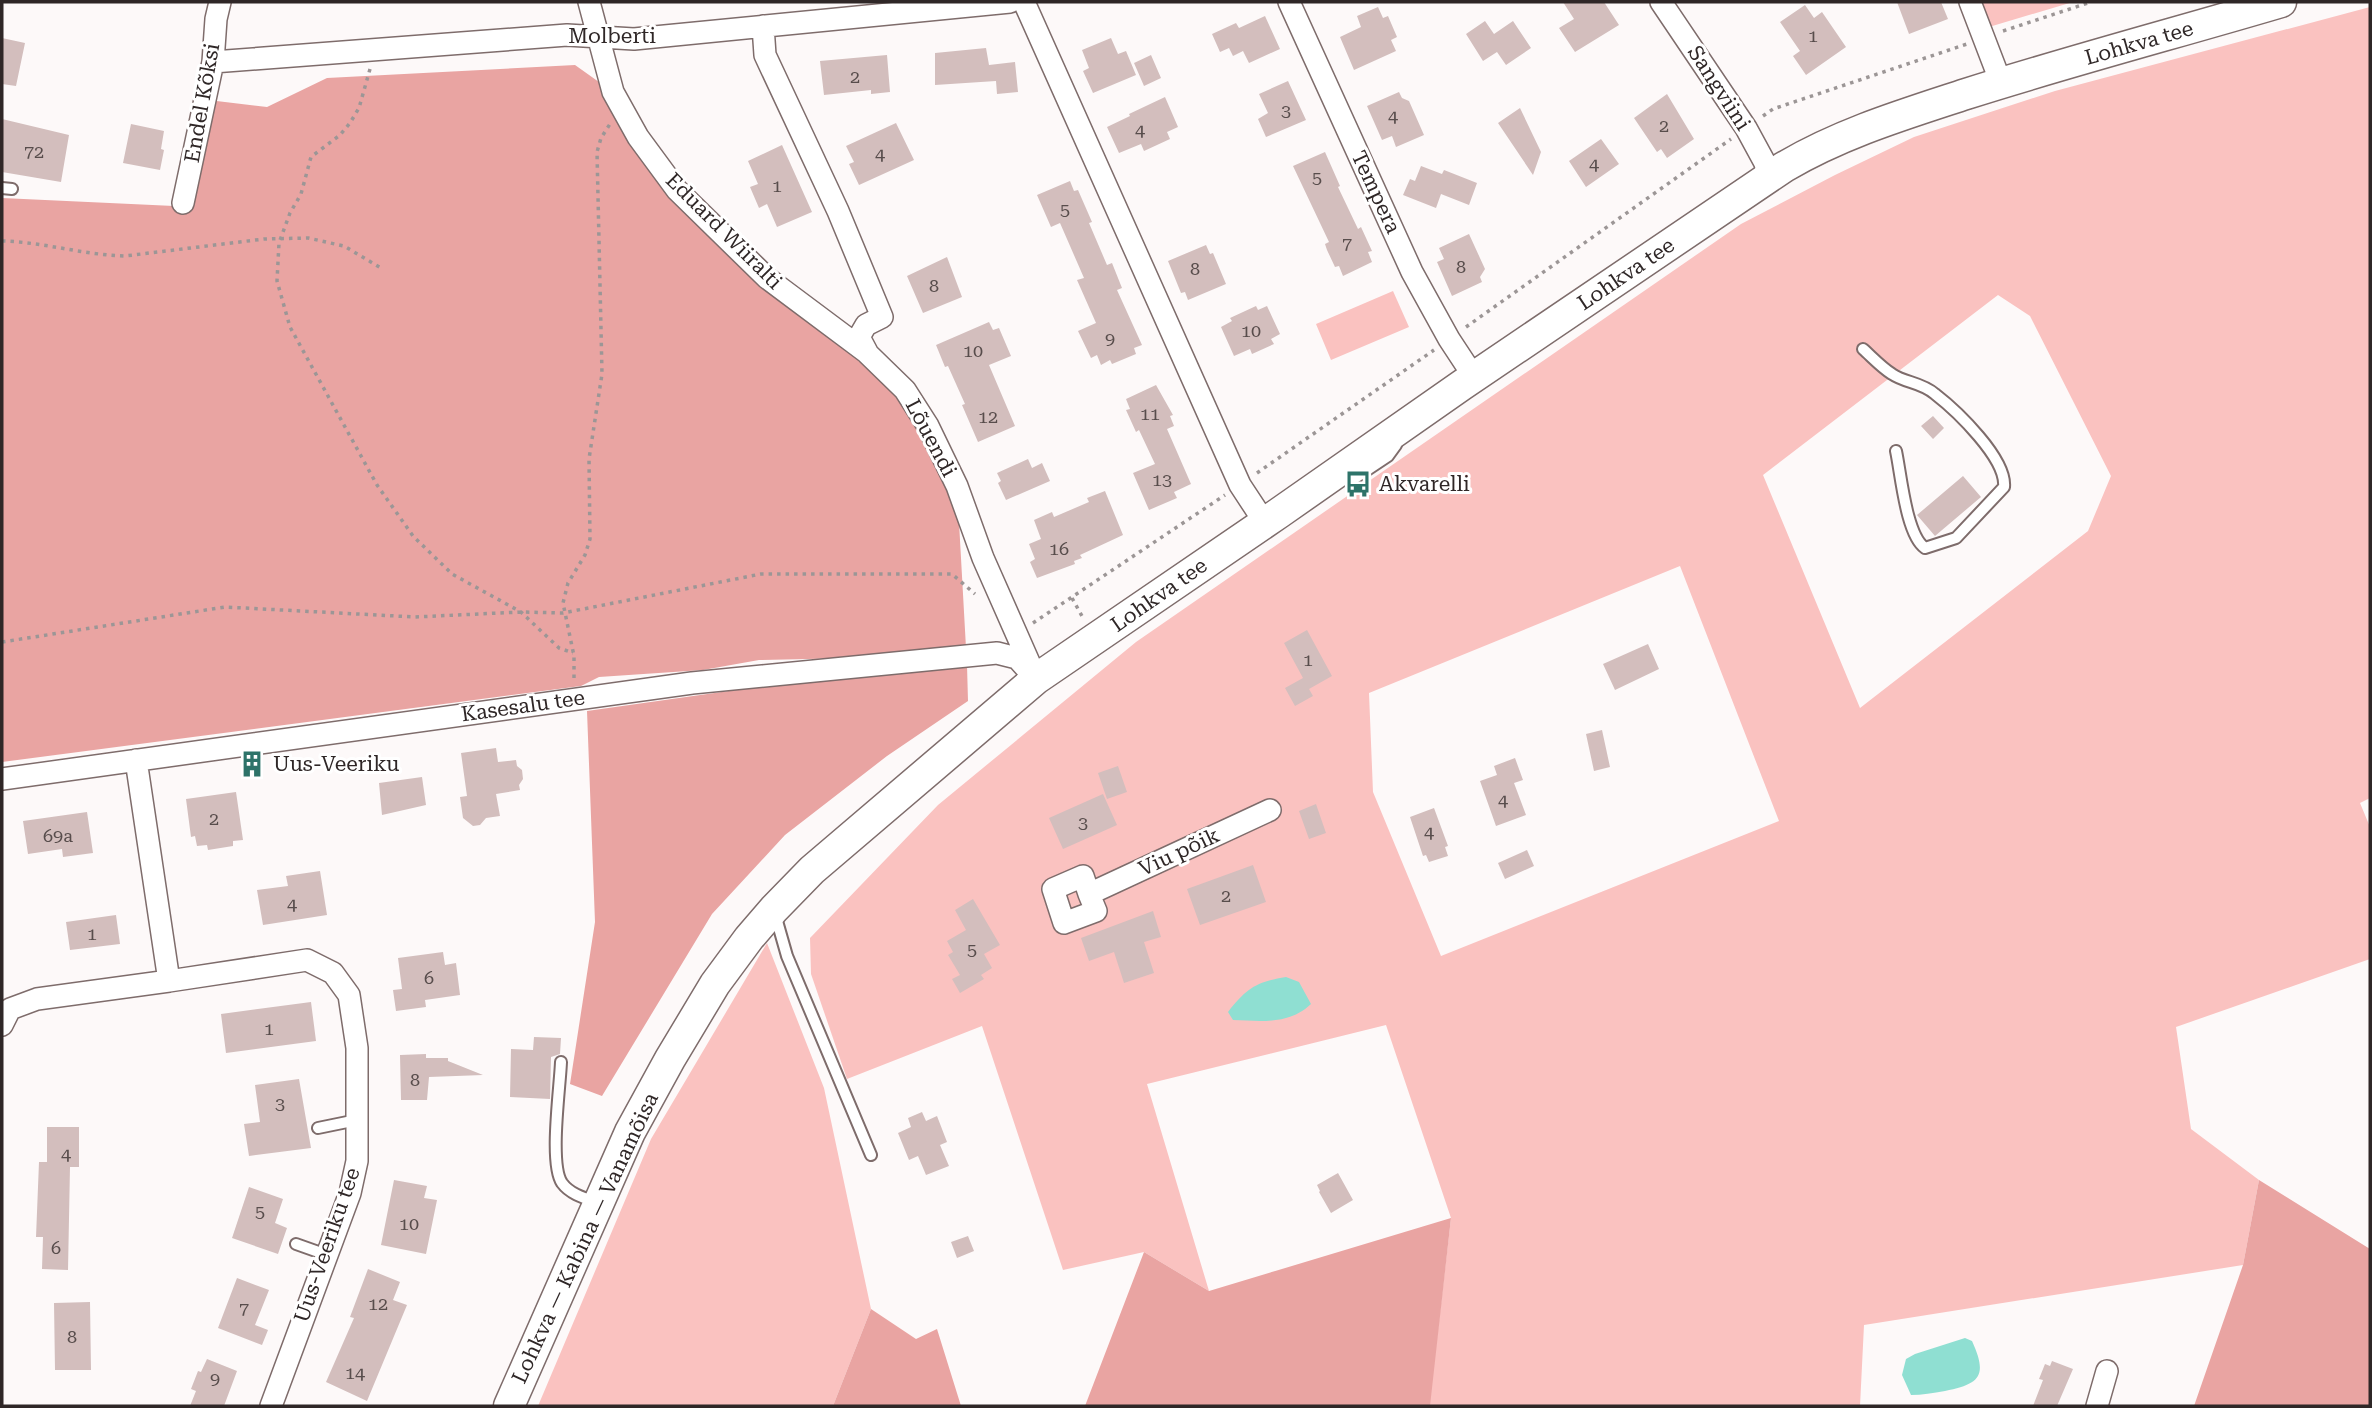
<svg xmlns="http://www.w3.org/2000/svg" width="2372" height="1408" font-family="'Roboto Serif',serif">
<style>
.green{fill:#fac2c0;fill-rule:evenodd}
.forest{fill:#e9a4a2}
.water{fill:#8fdfd2}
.building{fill:#d3bebd}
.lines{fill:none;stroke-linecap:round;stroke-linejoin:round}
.lane-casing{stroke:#7e6c6b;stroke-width:14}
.street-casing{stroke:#7e6c6b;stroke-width:24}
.secondary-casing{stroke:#7e6c6b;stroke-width:33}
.path{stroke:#9c9696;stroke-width:3.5;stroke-dasharray:3.5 5;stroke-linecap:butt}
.lane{stroke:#fff;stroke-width:10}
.street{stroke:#fff;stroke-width:21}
.secondary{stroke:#fff;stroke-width:30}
.labels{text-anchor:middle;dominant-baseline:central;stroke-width:6;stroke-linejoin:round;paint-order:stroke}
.number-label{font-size:18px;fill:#584d4c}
.street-label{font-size:21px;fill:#2f2727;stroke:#fff}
.poi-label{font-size:21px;fill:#2f2727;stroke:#fff;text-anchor:start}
</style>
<rect width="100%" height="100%" fill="#fdf9f9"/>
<!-- green -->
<path class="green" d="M1979 2H2073L1989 27Z
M2370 7V798L2360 803 2370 827V959L2176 1027 2191 1129 2259 1180 2243 1265 1864 1325 1860 1406H1429L1451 1218 1386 1025 1147 1084 1209 1291 1144 1252 1063 1270 982 1026 847 1079 811 974 810 938 938 805 1136 642 1741 224 1835 175 1914 137 2055 91ZM1998 295 2030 316 2111 476 2088 531 1860 708 1763 475ZM1680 566 1779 821 1441 956 1373 792 1369 693Z
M1393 291 1409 327 1331 360 1316 324Z
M767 943 824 1088 871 1309 833 1406H538L651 1139Z"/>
<!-- forest -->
<path class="forest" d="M575 65 613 92 677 190 868 354 957 486 966 648 898 657 759 660 703 670 599 677 581 686 2 762V198L174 206 200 99 267 107 327 78Z
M927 663 967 665 968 701 887 756 785 835 712 914 602 1096 570 1084 595 922 587 711Z
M2259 1180 2370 1249V1406H2194L2243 1265Z
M1451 1218 1430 1406H1085L1144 1252 1209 1291Z
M871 1309 916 1339 937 1329 961 1406H833Z"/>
<!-- water -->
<path class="water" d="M1286 977 1299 982 1311 1004C1289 1025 1261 1021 1233 1020L1228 1012C1247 988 1256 982 1286 977Z
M1965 1338 1972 1341C1988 1376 1980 1384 1945 1391 1933 1393 1922 1395 1911 1395L1902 1375 1906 1359 1915 1354Z"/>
<!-- building -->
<path class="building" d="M1563 2H1604L1619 25 1575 52 1559 28 1574 19Z
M1897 2H1941L1948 19 1909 34Z
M1805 5 1814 18 1822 12 1846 47 1806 75 1793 56 1800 51 1780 22Z
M1378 7 1383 18 1388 16 1397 37 1391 40 1396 51 1354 70 1340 37 1361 27 1357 16Z
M1265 16 1280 49 1249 63 1243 51 1233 56 1229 48 1220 52 1212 34 1236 23 1239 28Z
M1485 21 1494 34 1513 21 1531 48 1506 65 1497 52 1483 61 1466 34Z
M2 38 25 43 16 86 2 84Z
M1111 38 1118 54 1126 51 1136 75 1093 93 1083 71 1089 68 1082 50Z
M986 48 989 65 1015 62 1018 92 997 94 996 81 935 85V53Z
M887 55 890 92 871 94V90L824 95 820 61Z
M1151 55 1161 78 1144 86 1134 63Z
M1288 81 1306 120 1266 137 1258 119 1268 113 1259 94Z
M1399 92 1402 98 1409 101 1424 135 1396 147 1392 136 1382 140 1367 106Z
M1667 94 1694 139 1667 158 1661 149 1657 152 1634 118Z
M1165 97 1178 127 1167 132 1170 139 1144 151 1141 144 1119 153 1107 127 1130 116 1129 114Z
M1520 108 1541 152 1533 175 1498 123Z
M2 119 69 135 61 182 2 172Z
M896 123 914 160 859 185 849 164 854 162 846 146Z
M131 124 164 131 161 149 164 150 160 170 123 163Z
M1601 139 1619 164 1586 187 1569 161Z
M782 145 812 212 777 227 767 204 759 208 750 187 758 184 748 161Z
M1325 152 1340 186 1338 187 1358 229 1361 227 1372 251 1368 252 1372 262 1343 276 1339 266 1335 267 1327 250 1325 244 1329 242 1293 166Z
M1421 166 1442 174 1444 170 1477 183 1469 205 1441 194 1436 208 1403 195 1410 179 1415 181Z
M1070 181 1074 191 1078 190 1092 222 1089 223 1107 265 1112 263 1122 288 1117 290 1142 345 1134 348 1136 354 1112 364 1110 360 1101 365 1097 355 1091 358 1078 331 1096 323 1077 280 1084 278 1060 223 1051 227 1037 195Z
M1469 234 1485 269 1480 277 1482 282 1452 296 1437 262 1444 259 1439 248Z
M1206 245 1210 254 1213 253 1226 284 1188 300 1185 292 1181 293 1168 261Z
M947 257 962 297 923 313 907 276Z
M1256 306 1258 310 1267 306 1280 334 1271 339 1274 344 1252 354 1250 349 1234 356 1221 327 1232 321 1230 318Z
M989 322 993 330 999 328 1011 356 989 365 1015 426 978 442 962 405 965 404 948 366 945 367 936 345Z
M1156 385 1173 415 1170 416 1174 426 1167 429 1191 484 1174 492 1177 498 1149 510 1133 473 1155 464 1139 430 1136 432 1126 410 1130 409 1126 399Z
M1933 416 1944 428 1933 439 1921 426Z
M1028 459 1032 468 1042 463 1050 481 1006 500 998 483 1001 481 997 473Z
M1963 476 1981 497 1935 536 1917 515Z
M1105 491 1123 535 1080 555 1082 558 1074 561 1075 564 1037 578 1030 562 1035 559 1029 544 1041 539 1034 520 1052 512 1054 517 1089 502 1087 498Z
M1307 630 1332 676 1309 689 1313 696 1295 706 1285 688 1303 678 1284 643Z
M1648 644 1659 669 1615 690 1603 664Z
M1602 730 1610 767 1594 771 1586 734Z
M496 748 498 762 516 760 517 766 522 770 523 779 519 785 520 790 496 794 500 816 486 818 480 825 473 826 463 818 460 797 467 796 461 753Z
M1515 758 1523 780 1514 783 1526 815 1496 826 1480 781 1497 775 1494 766Z
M1118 766 1127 792 1107 799 1098 773Z
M422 777 426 805 382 815 379 783Z
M236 792 243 840 233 841V846L208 850 207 845 197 846 195 836 191 837 186 799Z
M1103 794 1117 825 1063 849 1049 818Z
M1316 804 1326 833 1309 839 1299 811Z
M1434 808 1448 846 1445 847 1448 856 1429 862 1426 855 1423 856 1410 817Z
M87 812 93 853 63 857 62 849 28 854 23 821Z
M1527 850 1534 866 1505 879 1498 863Z
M1253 865 1266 902 1200 925 1187 889Z
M320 871 327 915 263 925 257 890 288 886 286 876Z
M973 899 1000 945 984 954 992 968 981 975 984 979 960 993 952 979 960 975 948 955 953 952 947 941 966 930 955 910Z
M1153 911 1161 937 1144 942 1154 973 1124 983 1114 952 1089 961 1081 938Z
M116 915 120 944 70 950 66 922Z
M443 952 445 965 456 963 460 995 425 1000 426 1007 396 1011 393 990 402 989 398 958Z
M311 1002 316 1041 226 1053 221 1014Z
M534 1037 561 1038 560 1054 551 1057 550 1099 510 1097 511 1049 533 1050Z
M426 1054V1058H448V1061L483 1075 429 1077 427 1100H401L400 1055Z
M299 1079 311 1148 249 1156 244 1124 260 1122 255 1085Z
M922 1112 926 1121 937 1116 947 1142 940 1145 949 1166 926 1175 918 1156 909 1160 898 1133 911 1127 908 1118Z
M47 1127H79V1167H70L68 1270 42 1269 43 1237H36L39 1162H47Z
M1338 1173 1353 1200 1331 1213 1319 1192 1320 1191 1317 1185Z
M394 1180 427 1186 424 1198 437 1200 426 1254 381 1245Z
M249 1187 283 1199 275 1223 287 1228 278 1254 232 1238Z
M968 1236 974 1251 957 1258 951 1242Z
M368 1269 400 1282 393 1300 407 1305 367 1401 326 1382 354 1318 350 1317Z
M237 1278 269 1290 255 1325 268 1330 262 1345 218 1328Z
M90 1302 91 1370H55L54 1303Z
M207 1359 237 1371 224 1406H190L196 1391 191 1389 198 1371 201 1372Z
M2052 1361 2073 1369 2057 1406H2033L2043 1380 2039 1379 2045 1364 2050 1366Z"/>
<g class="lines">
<!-- lane casing -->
<g class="lane-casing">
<path id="lane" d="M2 188 12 189
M1863 349C1872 357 1881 367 1892 374 1905 383 1921 382 1935 394 1957 411 2007 459 2004 487L1956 538 1925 548C1906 535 1901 474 1896 451
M1352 480 1388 456 1396 445
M775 914 787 956 871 1155
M561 1062C560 1088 549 1164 562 1183 570 1194 584 1198 596 1202
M318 1128 357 1120
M296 1244 327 1255"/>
</g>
<!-- street casing -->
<g class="street-casing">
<path id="street" d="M589 2 613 92 638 137 677 190 767 278 866 352
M1024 2 1240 485 1265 523
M1289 2 1412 272 1449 339 1474 377
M1661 2 1746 128 1765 163 1768 178
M1970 2 2001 83
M763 26 765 55 838 211 882 317 866 325 859 337 868 354 905 390 928 426 957 486 983 558 1032 669
M213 62 567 35 634 39 1010 2
M183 203 213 62 216 19 220 2
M136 760 169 981 307 960 333 973 349 995 357 1048V1161L350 1193 271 1406
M2 779 692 683 997 653 1017 658 1036 679
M1089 894 1083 876 1053 889 1064 923 1096 911 1089 894 1270 810
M2 1025 10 1009 37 999 169 981
M2097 1406 2107 1371"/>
</g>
<!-- secondary casing -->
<g class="secondary-casing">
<path id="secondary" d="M509 1406 630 1132 670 1059 715 984 749 938 774 909 812 870 1036 679 1279 513 1462 385 1784 167C1842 133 1902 115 1966 94 2070 61 2176 33 2281 2"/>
</g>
<!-- path -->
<path class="path" d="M2003 31 2091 2
M370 69 359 108 350 123 340 135 311 157 301 194 290 213 279 243 277 281 290 327 377 485 413 536 452 574 521 612 559 648 573 653
M1763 116 1773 109 1967 44
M2 241C43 242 84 255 125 256L264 239 308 238 344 246 381 268
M1466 327 1731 139
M1257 473 1434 350
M1072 598 1083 618
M1033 623 1225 495
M2 642 225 607 415 617 521 612 563 613 761 574H952L975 594
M574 678V656L563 603 568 583 585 555 590 539 589 459 602 374 597 152 601 138 610 124"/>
<!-- lane -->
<use href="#lane" class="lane"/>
<!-- street -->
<use href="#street" class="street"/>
<!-- secondary -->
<use href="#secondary" class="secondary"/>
</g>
<!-- icons -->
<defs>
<g id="bus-bare" transform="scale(2.1)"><path d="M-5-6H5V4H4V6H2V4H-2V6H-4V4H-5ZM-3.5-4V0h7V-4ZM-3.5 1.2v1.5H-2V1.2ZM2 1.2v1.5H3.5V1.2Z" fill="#2d7369" stroke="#fff" stroke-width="2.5" paint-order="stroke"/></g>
<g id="building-bare" transform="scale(2.1)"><path d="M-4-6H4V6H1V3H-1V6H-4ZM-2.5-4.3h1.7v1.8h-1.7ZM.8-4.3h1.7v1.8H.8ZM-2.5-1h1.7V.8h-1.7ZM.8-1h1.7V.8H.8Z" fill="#2d7369" stroke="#fff" stroke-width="2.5" paint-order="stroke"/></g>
</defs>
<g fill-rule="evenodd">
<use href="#bus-bare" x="1358" y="484"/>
<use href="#building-bare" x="252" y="764"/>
</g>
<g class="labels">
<!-- number labels -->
<g class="number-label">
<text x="1813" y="35">1</text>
<text x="855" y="76">2</text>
<text x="1286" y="110">3</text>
<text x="1393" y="115">4</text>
<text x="1664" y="125">2</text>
<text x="1140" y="129">4</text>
<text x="34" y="151">72</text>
<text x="880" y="153">4</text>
<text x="1594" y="163">4</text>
<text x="1317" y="177">5</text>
<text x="777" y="185">1</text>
<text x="1065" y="209">5</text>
<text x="1347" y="243">7</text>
<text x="1461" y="266">8</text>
<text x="1195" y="268">8</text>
<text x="934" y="285">8</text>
<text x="1251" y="330">10</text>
<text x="1110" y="338">9</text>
<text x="973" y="350">10</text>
<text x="1150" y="413">11</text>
<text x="988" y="416">12</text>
<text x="1162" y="479">13</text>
<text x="1059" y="548">16</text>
<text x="1308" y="659">1</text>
<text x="1503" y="799">4</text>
<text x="214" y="818">2</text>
<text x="1083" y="822">3</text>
<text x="1429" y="831">4</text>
<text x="58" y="835">69a</text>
<text x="1226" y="895">2</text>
<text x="292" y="903">4</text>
<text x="92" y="933">1</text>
<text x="972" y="949">5</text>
<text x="429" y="977">6</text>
<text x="269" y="1028">1</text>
<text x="415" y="1079">8</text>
<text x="280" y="1103">3</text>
<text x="66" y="1153">4</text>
<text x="260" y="1211">5</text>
<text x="409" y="1223">10</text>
<text x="56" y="1247">6</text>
<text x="378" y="1303">12</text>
<text x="244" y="1308">7</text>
<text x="72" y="1336">8</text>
<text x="355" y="1372">14</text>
<text x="215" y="1378">9</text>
</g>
<!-- street labels -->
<g class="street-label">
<text x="612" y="36">Molberti</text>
<text transform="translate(2139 43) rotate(-16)">Lohkva tee</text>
<text transform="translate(1719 88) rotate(57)">Sangviini</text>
<text transform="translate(202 103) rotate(-80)">Endel Kõksi</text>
<text transform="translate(1376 192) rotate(65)">Tempera</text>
<text transform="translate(724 231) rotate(45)">Eduard Wiiralti</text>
<text transform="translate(1626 274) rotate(-34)">Lohkva tee</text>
<text transform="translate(931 438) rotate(62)">Lõuendi</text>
<text transform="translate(1159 595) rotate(-35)">Lohkva tee</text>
<text transform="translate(523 706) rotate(-8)">Kasesalu tee</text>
<text transform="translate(1179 852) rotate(-25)">Viu põik</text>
<text transform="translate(585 1238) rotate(-65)">Lohkva — Kabina — Vanamõisa</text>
<text transform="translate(327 1245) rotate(-71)">Uus-Veeriku tee</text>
</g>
<!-- poi labels -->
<g class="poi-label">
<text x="1379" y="484">Akvarelli</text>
<text x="273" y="764">Uus-Veeriku</text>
</g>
</g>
<!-- border -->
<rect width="2372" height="1408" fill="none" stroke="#2f2727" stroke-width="7"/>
</svg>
